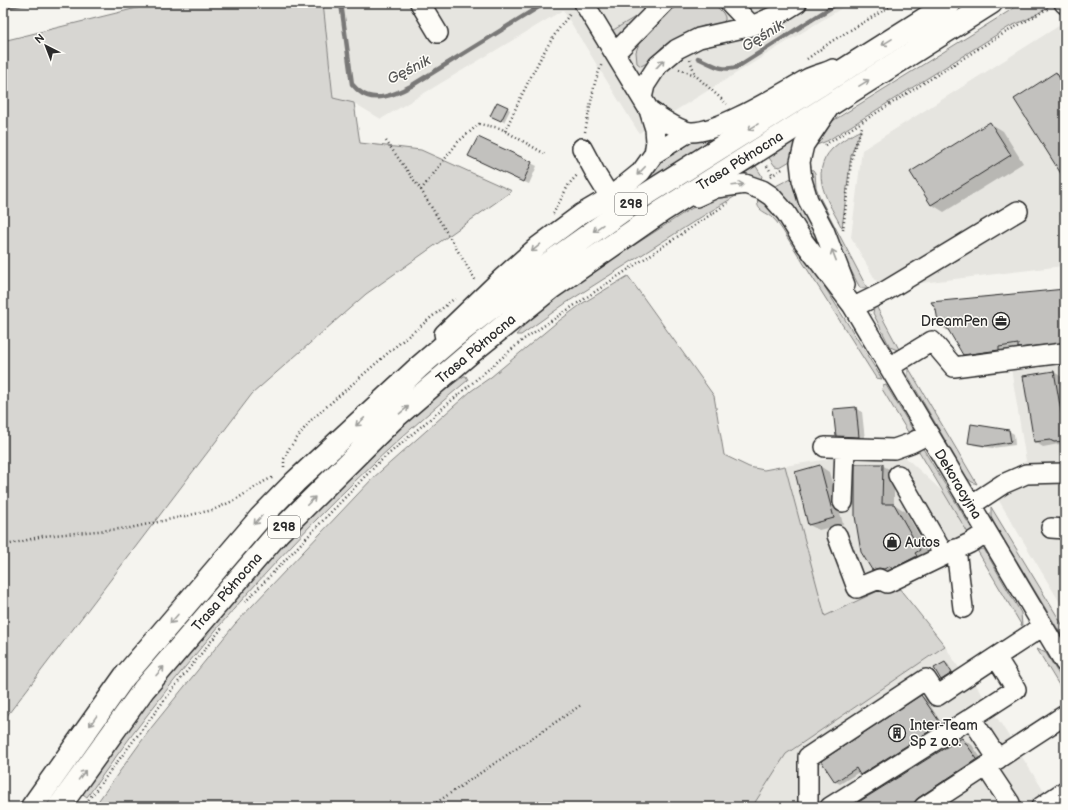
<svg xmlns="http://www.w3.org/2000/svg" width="1068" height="810" font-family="'Balsamiq Sans',sans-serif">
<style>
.built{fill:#e6e5e0}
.green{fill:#d7d6d2;stroke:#81807e}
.shadow{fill:#0003}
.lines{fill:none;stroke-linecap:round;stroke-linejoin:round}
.stream{stroke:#797877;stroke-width:4.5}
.building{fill:#c2c1be;stroke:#2b2b2b}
.minor-casing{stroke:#2b2b2b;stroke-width:22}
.major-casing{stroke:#2b2b2b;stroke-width:25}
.path{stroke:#2b2b2b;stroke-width:2.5;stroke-dasharray:1 3;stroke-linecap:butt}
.minor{stroke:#fdfcf7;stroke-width:19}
.major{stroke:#fdfcf7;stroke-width:22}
.oneway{stroke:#9e9e9b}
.labels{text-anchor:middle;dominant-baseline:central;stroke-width:3;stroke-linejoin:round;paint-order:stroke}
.shield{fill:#fdfcf7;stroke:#6a6a68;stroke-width:1}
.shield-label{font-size:13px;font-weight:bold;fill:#2b2b2b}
.street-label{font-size:14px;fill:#2b2b2b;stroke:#fdfcf7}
.poi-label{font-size:14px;fill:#2b2b2b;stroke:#fdfcf7;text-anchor:start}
.water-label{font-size:15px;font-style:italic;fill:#585857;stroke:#fdfcf7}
</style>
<rect width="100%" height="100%" fill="#f5f4ef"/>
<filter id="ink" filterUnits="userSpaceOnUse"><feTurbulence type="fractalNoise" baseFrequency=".025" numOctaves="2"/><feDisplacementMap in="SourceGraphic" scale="8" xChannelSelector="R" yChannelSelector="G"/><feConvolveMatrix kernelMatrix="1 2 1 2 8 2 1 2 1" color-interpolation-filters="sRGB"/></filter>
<g filter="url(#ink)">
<!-- built -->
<path class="built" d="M323 3H850L639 133 563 10 381 119 354 103 333 98Z
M1065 22V276L1063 266 880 288 851 237 862 150Z
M1065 346V611L989 484 1026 461 1009 356Z
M854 455 904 456 956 504 983 549 895 583 825 616 785 466Z
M945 646 959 668 964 666 1054 807H752L786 754Z"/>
<!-- green -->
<path class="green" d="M157 3H323L333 98 354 103 360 143 421 150 512 191 366 294 252 394 3 721V41Z
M643 3H658L619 38 614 36 610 32 647 10Z
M678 3H713L723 13 725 17V20L722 23 703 26 682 35 662 47 647 63 641 66 637 63 636 52 639 43Z
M1022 3 1053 4 1032 17 1009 27 827 141 809 148 825 127 831 122Z
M734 130 498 288 653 168 679 144Z
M861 130 851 155 842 228C829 203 808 174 832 149 840 141 851 135 861 130Z
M801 133 795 158 780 167 775 166 767 155Z
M754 163 762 176 761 179 757 182 733 175Z
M808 168 813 170 815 173 816 187 820 198 867 288H860L823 216Z
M795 176 821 245 819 247 770 189Z
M744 191 706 214 566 303 521 335H516L530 318 568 288 687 211 717 194Z
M759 196 777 210 882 379 876 378 785 234C782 229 778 223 773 218 766 211 753 211 759 196Z
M628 276 714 396 724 455 749 467 764 470 785 466 825 616 895 583 945 646 786 754 752 807H94L151 728 235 624 373 478 471 391 491 377 556 323 583 303Z
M875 304 900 351 890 347 873 313Z
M908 367 977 484 972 482 967 478 908 376Z
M464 376H466L468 380C351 476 240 594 148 714 127 741 107 769 87 797L80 792 140 707 322 499 428 402Z
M886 385 913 430 908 432 882 389 883 386Z
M922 447 972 529 968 533 917 448Z
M991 507 1065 629V641L994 523 991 517Z
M984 549 1021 613 1022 626 977 550Z
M1037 649 1046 653 1065 685V695Z"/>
<!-- shadow -->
<path class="shadow" d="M1056 74 1062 77 1065 82V178Z
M507 108 510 110 504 122 494 117Z
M990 123 1003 131 1023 163 944 212 931 204Z
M475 159 531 163 537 166 529 184Z
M1065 290V350L977 362 964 354 951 333 940 326Z
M1054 372 1062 377 1065 392V447H1064L1059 444 1043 447 1035 442Z
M855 408 862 412 865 440 843 439 837 436Z
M1009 431 1014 434 1015 445 992 448 974 445 969 442Z
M882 465 894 472V504L906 512 931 557 884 576 872 569Z
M820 466 829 472 843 524 819 530 809 525Z
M945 663 948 664 954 674 945 681 942 679Z
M922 696 926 699 944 727 865 777 859 772 840 784 836 782Z
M963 739 972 745 986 765 925 807H857Z"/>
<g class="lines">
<!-- stream -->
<path class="stream" d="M341 3 352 84C354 86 356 89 359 91 374 104 396 94 411 86L545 3
M3 7 26 3
M698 58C711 64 722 72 737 67L838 3"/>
</g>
<!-- building -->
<path class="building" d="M1056 72 1065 87V180L1014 99Z
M497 102 508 107 501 121 490 116Z
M990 122 1011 155 931 205 910 172Z
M478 137 532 162 523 182 468 156Z
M1065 289V343L1018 348V344L999 347V350L963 355 946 326 939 327 936 310 931 302Z
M1054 371 1063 423 1065 425V441L1054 442 1050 440 1034 442 1023 376Z
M856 407 859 437 836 436 833 409Z
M971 424 1009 430 1011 442 986 446 968 443Z
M855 464H883L882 504H894L920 550 915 553 917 556 892 569 890 566 884 569 879 568 872 570 861 552 855 516Z
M820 465 834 518 808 525 795 472Z
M945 662 952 673 941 680 934 668Z
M921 695 941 724 860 775 856 768 835 782 821 761Z
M962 738 977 759 918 798 914 803 908 807H855L854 805 953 743V744Z"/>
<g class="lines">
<!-- minor casing -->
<g class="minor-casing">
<path id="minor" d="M420 3 438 33
M730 3 752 26
M1064 3 1065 4
M615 53 664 3
M642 98 645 85 658 65 677 49 699 38 752 26 781 13 797 3
M831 105 804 145 800 162 802 180 808 200 824 230 845 285
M649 110C659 117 677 130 690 132 717 134 782 93 807 79 815 75 825 73 833 69
M582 148 597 176 610 197
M654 154 689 132
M696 197 716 188 745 184 762 190 771 196 786 213 804 242 852 305 1065 663
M854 307 884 292 1018 211
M444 334 502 278 538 246 581 214 610 197 641 172 654 154 656 141 655 129 649 110 584 3
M889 367 932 341 954 367 1063 353 1065 356
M825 447 894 449 911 443 929 434
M898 475 944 555
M843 502 845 448
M971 505 1003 484 1026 474 1065 473
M1051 528 1065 529
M837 535 857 588 879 579 887 583 970 543 987 532
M956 549 963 608
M996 657 1016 689 971 718 998 759
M986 767 1010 803
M808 801V757L926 679 937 696 1043 626
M830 807 971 718
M924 807 1065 715
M1041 807 1065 791"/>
</g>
<!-- major casing -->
<g class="major-casing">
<path id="major" d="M32 807 125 676 260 518 295 482 419 367 455 336 538 271 639 199 950 3
M59 807 144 689 278 533 392 420 469 354 551 288 662 211 991 3"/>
</g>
<!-- path -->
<path class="path" d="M807 59 832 41 896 3
M690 60 695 74
M679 69 695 75 727 104
M505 131C524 91 543 46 571 13
M585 132 595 82 602 63
M386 141 421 190 476 281
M825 145 994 39 1049 8
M767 166 773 175
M771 176 784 168
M421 190 458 142 479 124 500 128 545 154
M553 214 569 184 578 174
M843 230 851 162 855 146 862 127
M284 467V459L288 450 310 421 396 346 455 298
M3 546 43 536 130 528 213 510 235 500 265 481 274 477
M245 602 377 464 524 339 728 203
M85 807 89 799 179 681 222 628
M430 807 581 705"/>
<!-- minor -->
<use href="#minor" class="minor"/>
<!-- major -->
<use href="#major" class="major"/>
</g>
<!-- one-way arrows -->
<defs><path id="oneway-shaft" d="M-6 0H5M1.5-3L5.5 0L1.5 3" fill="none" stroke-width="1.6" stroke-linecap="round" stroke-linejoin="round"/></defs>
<g class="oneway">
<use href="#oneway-shaft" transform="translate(887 42) rotate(148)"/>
<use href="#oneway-shaft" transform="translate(660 64) rotate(-47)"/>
<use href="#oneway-shaft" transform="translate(864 83) rotate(-32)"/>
<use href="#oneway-shaft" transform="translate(753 127) rotate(148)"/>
<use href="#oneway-shaft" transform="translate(641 171) rotate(134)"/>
<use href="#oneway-shaft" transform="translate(738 185) rotate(-7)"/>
<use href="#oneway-shaft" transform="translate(598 228) rotate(145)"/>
<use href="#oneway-shaft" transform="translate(536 248) rotate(140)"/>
<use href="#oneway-shaft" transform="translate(834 255) rotate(-111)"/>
<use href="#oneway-shaft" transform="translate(404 410) rotate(-40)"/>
<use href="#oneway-shaft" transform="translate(360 422) rotate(137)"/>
<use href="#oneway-shaft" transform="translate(311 501) rotate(-45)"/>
<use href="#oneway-shaft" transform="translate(258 520) rotate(132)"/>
<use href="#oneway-shaft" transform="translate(174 619) rotate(131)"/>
<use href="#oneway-shaft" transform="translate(160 671) rotate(-49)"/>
<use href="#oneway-shaft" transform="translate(93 721) rotate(125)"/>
<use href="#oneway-shaft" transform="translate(82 775) rotate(-54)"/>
</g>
</g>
<!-- icons -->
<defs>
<g id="office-ring" transform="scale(0.9)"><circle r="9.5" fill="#fdfcf7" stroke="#2b2b2b" stroke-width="1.5"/><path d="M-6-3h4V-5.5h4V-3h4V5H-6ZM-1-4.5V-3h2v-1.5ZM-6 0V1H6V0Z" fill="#2b2b2b"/></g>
<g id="shop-ring" transform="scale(0.9)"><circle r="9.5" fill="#fdfcf7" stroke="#2b2b2b" stroke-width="1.5"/><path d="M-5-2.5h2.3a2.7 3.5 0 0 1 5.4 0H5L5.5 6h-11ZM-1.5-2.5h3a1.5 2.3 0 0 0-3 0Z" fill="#2b2b2b"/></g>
<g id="building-ring" transform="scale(0.9)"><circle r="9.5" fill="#fdfcf7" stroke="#2b2b2b" stroke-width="1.5"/><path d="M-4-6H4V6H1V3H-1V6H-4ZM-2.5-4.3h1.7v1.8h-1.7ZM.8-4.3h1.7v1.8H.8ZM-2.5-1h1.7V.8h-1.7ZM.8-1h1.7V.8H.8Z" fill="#2b2b2b"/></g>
</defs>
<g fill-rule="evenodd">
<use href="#office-ring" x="1001" y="321"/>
<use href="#shop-ring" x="892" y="542"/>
<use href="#building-ring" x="897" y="733"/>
</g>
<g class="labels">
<!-- shield labels -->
<g class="shield">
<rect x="615" y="193" width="32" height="22" rx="3"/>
<rect x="268" y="516" width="32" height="22" rx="3"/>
</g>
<g class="shield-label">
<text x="631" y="204">298</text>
<text x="284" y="527">298</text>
</g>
<!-- street labels -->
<g class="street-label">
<text transform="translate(740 161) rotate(-32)">Trasa Północna</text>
<text transform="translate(476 349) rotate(-40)">Trasa Północna</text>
<text transform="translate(958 484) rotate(59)">Dekoracyjna</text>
<text transform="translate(227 592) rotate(-49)">Trasa Północna</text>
</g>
<!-- poi labels -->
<g class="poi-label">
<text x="988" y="321" text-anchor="end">DreamPen</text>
<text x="905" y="542">Autos</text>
<text x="910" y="725">Inter-Team<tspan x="910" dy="16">Sp z o.o.</tspan></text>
</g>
<!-- water labels -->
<g class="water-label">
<text transform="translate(763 36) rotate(-32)">Gęśnik</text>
<text transform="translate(409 70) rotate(-27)">Gęśnik</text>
</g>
</g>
<!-- margin -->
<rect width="1068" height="810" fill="none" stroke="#fdfcf7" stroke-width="16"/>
<rect x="8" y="8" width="1052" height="794" fill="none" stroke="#2b2b2b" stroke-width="1.5" filter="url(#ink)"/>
<!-- north arrow -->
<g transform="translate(46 46) rotate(318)" stroke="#fdfcf7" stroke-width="3" paint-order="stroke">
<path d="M0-3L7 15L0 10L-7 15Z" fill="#2b2b2b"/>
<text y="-6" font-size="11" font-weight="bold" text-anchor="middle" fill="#2b2b2b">N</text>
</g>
</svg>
